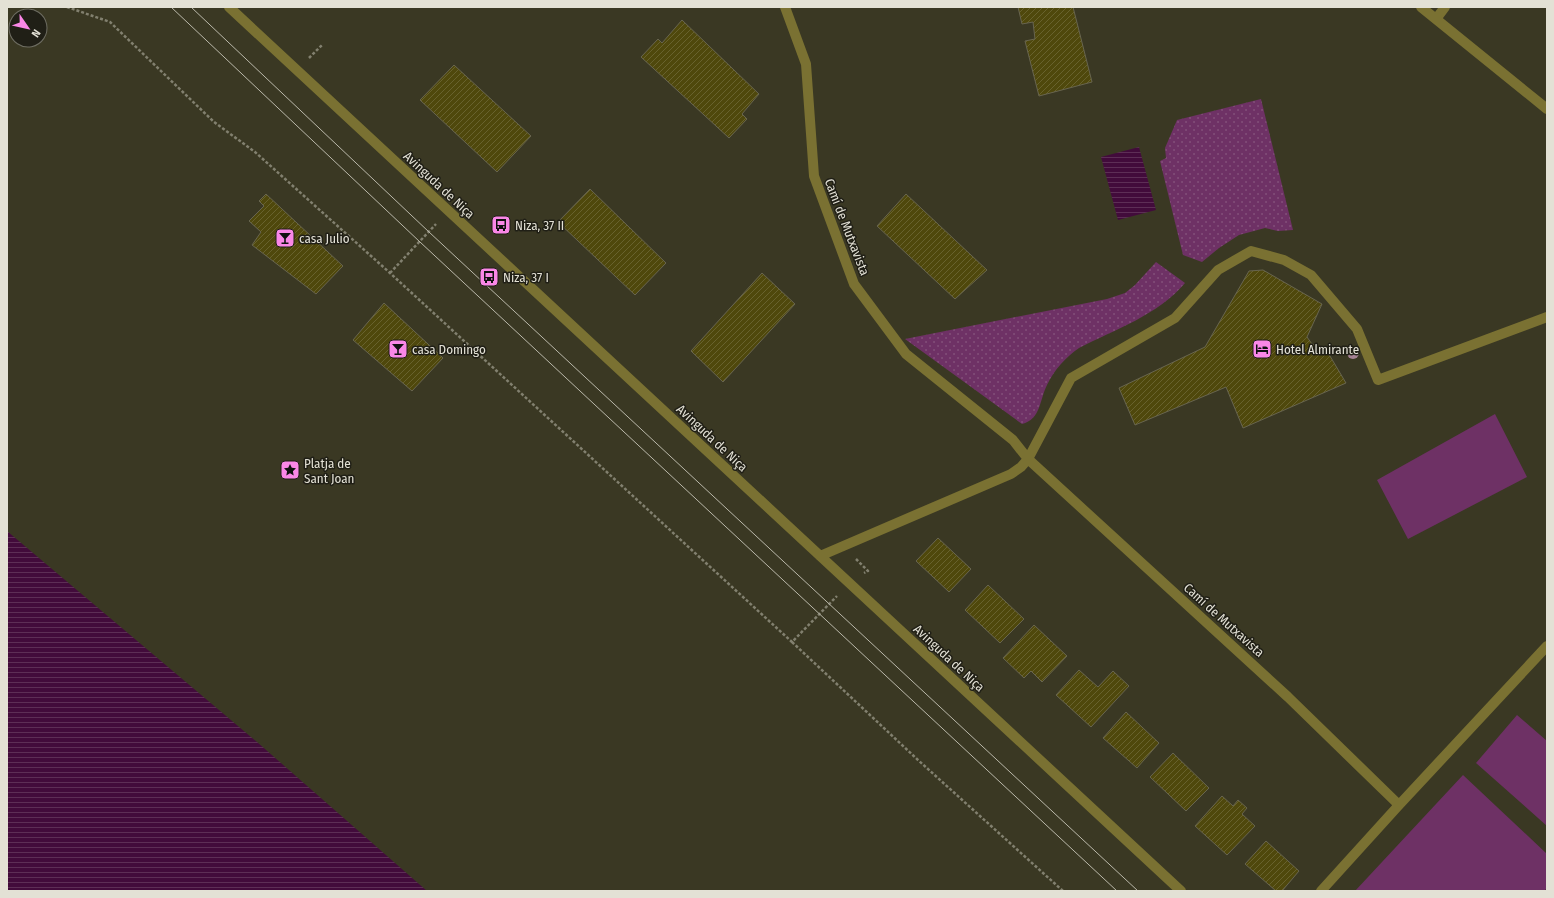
<svg xmlns="http://www.w3.org/2000/svg" width="1554" height="898" font-family="'Fira Sans Condensed',sans-serif">
<style>
.grass{fill:url(#grass-dots)}
.pitch{fill:#6e3165}
.water{fill:url(#water-rules)}
.building{fill:url(#building-hatch);stroke:#68654f}
.lines{fill:none;stroke-linecap:round;stroke-linejoin:round}
.path{stroke:#82806f;stroke-width:2.5;stroke-dasharray:3 2;stroke-linecap:butt}
.minor{stroke:#7a7132;stroke-width:10}
.tram{stroke:#bab8aa;stroke-width:1}
.tree{fill:#a58294}
.labels{text-anchor:middle;dominant-baseline:central;stroke-width:3;stroke-linejoin:round;paint-order:stroke}
.street-label{font-size:13px;fill:#e3e1d5;stroke:#201f16}
.poi-label{font-size:13px;fill:#e3e1d5;stroke:#201f16;text-anchor:start}
</style>
<defs>
<pattern id="grass-dots" width="8" height="8" patternUnits="userSpaceOnUse"><rect width="8" height="8" fill="#6e3165"/><path d="M2 2h.1M6 6h.1" fill="none" stroke="#834f7a" stroke-width="1.8" stroke-linecap="round"/></pattern>
<pattern id="water-rules" width="6" height="5" patternUnits="userSpaceOnUse"><rect width="6" height="5" fill="#420b3b"/><path d="M0 2.5h6" fill="none" stroke="#5d2e56"/></pattern>
<pattern id="building-hatch" width="6" height="6" patternUnits="userSpaceOnUse"><rect width="6" height="6" fill="#4f480c"/><path d="M-1 1l2-2M0 6l6-6M5 7l2-2" fill="none" stroke="#68622e"/></pattern>
</defs>
<rect width="100%" height="100%" fill="#3a3823"/>
<!-- grass -->
<path class="grass" d="M1261 99 1293 230 1278 231 1265 228 1239 235 1219 248 1202 262 1183 255 1160 161 1166 158 1165 148 1177 120Z
M1156 262 1185 283C1158 315 1116 329 1079 348 1066 357 1054 370 1047 385 1039 401 1041 419 1022 424L905 339 1107 299 1125 293 1135 285Z"/>
<!-- pitch -->
<path class="pitch" d="M1495 414 1527 477 1408 539 1377 480Z
M1517 715 1547 741V826L1476 763Z
M1463 775 1547 854V888L1544 891H1355Z"/>
<!-- water -->
<path class="water" d="M1139 147 1156 210 1118 220 1101 157Z
M7 531 257 742 427 891H7Z"/>
<!-- building -->
<path class="building" d="M1018 7H1073L1092 82 1039 96 1025 41 1035 39 1033 22 1022 24Z
M682 20 759 94 742 114 747 119 729 138 641 57 658 39 662 43Z
M454 65 531 136 497 172 420 100Z
M590 189 666 263 635 295 558 222Z
M266 194 343 266 316 294 252 245 261 232 249 221 264 206 259 201Z
M906 194 987 270 955 299 877 226Z
M1263 270 1322 304 1307 337 1312 344 1327 351 1346 383 1243 428 1226 387 1135 425 1119 388 1205 347 1249 271Z
M762 273 795 304 723 382 691 351Z
M384 303 443 358 412 391 353 340Z
M938 538 971 569 949 592 916 561Z
M988 585 1024 619 1000 643 965 610Z
M1034 625 1067 656 1042 682 1031 671 1024 678 1003 658Z
M1079 670 1098 687 1113 671 1129 686 1091 727 1056 695Z
M1126 712 1159 743 1137 768 1103 738Z
M1173 753 1209 788 1186 811 1150 777Z
M1222 796 1233 806 1238 800 1247 808 1242 814 1255 826 1227 855 1195 826Z
M1266 841 1299 871 1282 891H1276L1245 864Z"/>
<g class="lines">
<!-- path -->
<path class="path" d="M67 7 110 22 214 122 255 152 390 273 792 642 837 596
M309 58 323 44
M390 273 436 224
M856 559 868 571 864 573
M792 642 918 760 1063 891"/>
<!-- minor -->
<path class="minor" d="M229 7 1181 891
M785 7 806 64 814 176 854 284 906 354 1013 440 1028 459 1288 697 1399 805
M1421 7 1547 109
M1436 19 1445 7
M820 556 1011 474 1021 467 1028 459 1071 378 1175 318 1218 270 1251 251 1284 260 1311 275 1357 329 1378 380 1547 317
M1321 891 1399 805 1547 646"/>
<!-- tram -->
<path class="tram" d="M171 7 420 242 1117 891
M191 7 429 232 1138 891"/>
</g>
<!-- trees -->
<circle class="tree" cx="1353" cy="353" r="6"/>
<!-- icons -->
<defs>
<g id="bus-square" transform="scale(1)"><rect x="-9" y="-9" width="18" height="18" rx="4" fill="#fa87e7" stroke="#201f16"/><path d="M-5-6H5V4H4V6H2V4H-2V6H-4V4H-5ZM-3.5-4V0h7V-4ZM-3.5 1.2v1.5H-2V1.2ZM2 1.2v1.5H3.5V1.2Z" fill="#111"/></g>
<g id="bar-square" transform="scale(1)"><rect x="-9" y="-9" width="18" height="18" rx="4" fill="#fa87e7" stroke="#201f16"/><path d="M-6-5H6L.8 .8V4.5H3.5V6h-7V4.5H-.8V.8Z" fill="#111"/></g>
<g id="hotel-square" transform="scale(1)"><rect x="-9" y="-9" width="18" height="18" rx="4" fill="#fa87e7" stroke="#201f16"/><path d="M-6-4.5h1.5V1H6V5H4.5V3h-9V5H-6ZM-4 0a1.8 1.8 0 1 1 3.6 0ZM.5 0V-2.5h3Q6-2.5 6 0Z" fill="#111"/></g>
<g id="sight-square" transform="scale(1)"><rect x="-9" y="-9" width="18" height="18" rx="4" fill="#fa87e7" stroke="#201f16"/><path d="M0-6L1.8-2.2L6-1.7L2.9 1.2L3.7 5.4L0 3.3L-3.7 5.4L-2.9 1.2L-6-1.7L-1.8-2.2Z" fill="#111"/></g>
</defs>
<g fill-rule="evenodd">
<use href="#bus-square" x="501" y="225"/>
<use href="#bar-square" x="285" y="238"/>
<use href="#bus-square" x="489" y="277"/>
<use href="#bar-square" x="398" y="349"/>
<use href="#hotel-square" x="1262" y="349"/>
<use href="#sight-square" x="290" y="470"/>
</g>
<g class="labels">
<!-- street labels -->
<g class="street-label">
<text transform="translate(439 185) rotate(43)">Avinguda de Niça</text>
<text transform="translate(847 227) rotate(69)">Camí de Mutxavista</text>
<text transform="translate(712 438) rotate(43)">Avinguda de Niça</text>
<text transform="translate(1224 620) rotate(42)">Camí de Mutxavista</text>
<text transform="translate(949 658) rotate(43)">Avinguda de Niça</text>
</g>
<!-- poi labels -->
<g class="poi-label">
<text x="515" y="225">Niza, 37 II</text>
<text x="299" y="238">casa Julio</text>
<text x="503" y="277">Niza, 37 I</text>
<text x="412" y="349">casa Domingo</text>
<text x="1276" y="349">Hotel Almirante</text>
<text x="304" y="463">Platja de<tspan x="304" dy="15">Sant Joan</tspan></text>
</g>
</g>
<!-- border -->
<rect width="1554" height="898" fill="none" stroke="#e3e1d5" stroke-width="16"/>
<!-- north arrow -->
<g transform="translate(28 28) rotate(124)"><circle r="19" fill="#201f16" stroke="#6e6d62"/>
<path d="M0-3L7 15L0 10L-7 15Z" fill="#fa87e7"/>
<text y="-6" font-size="11" font-weight="bold" text-anchor="middle" fill="#e3e1d5">N</text>
</g>
</svg>
